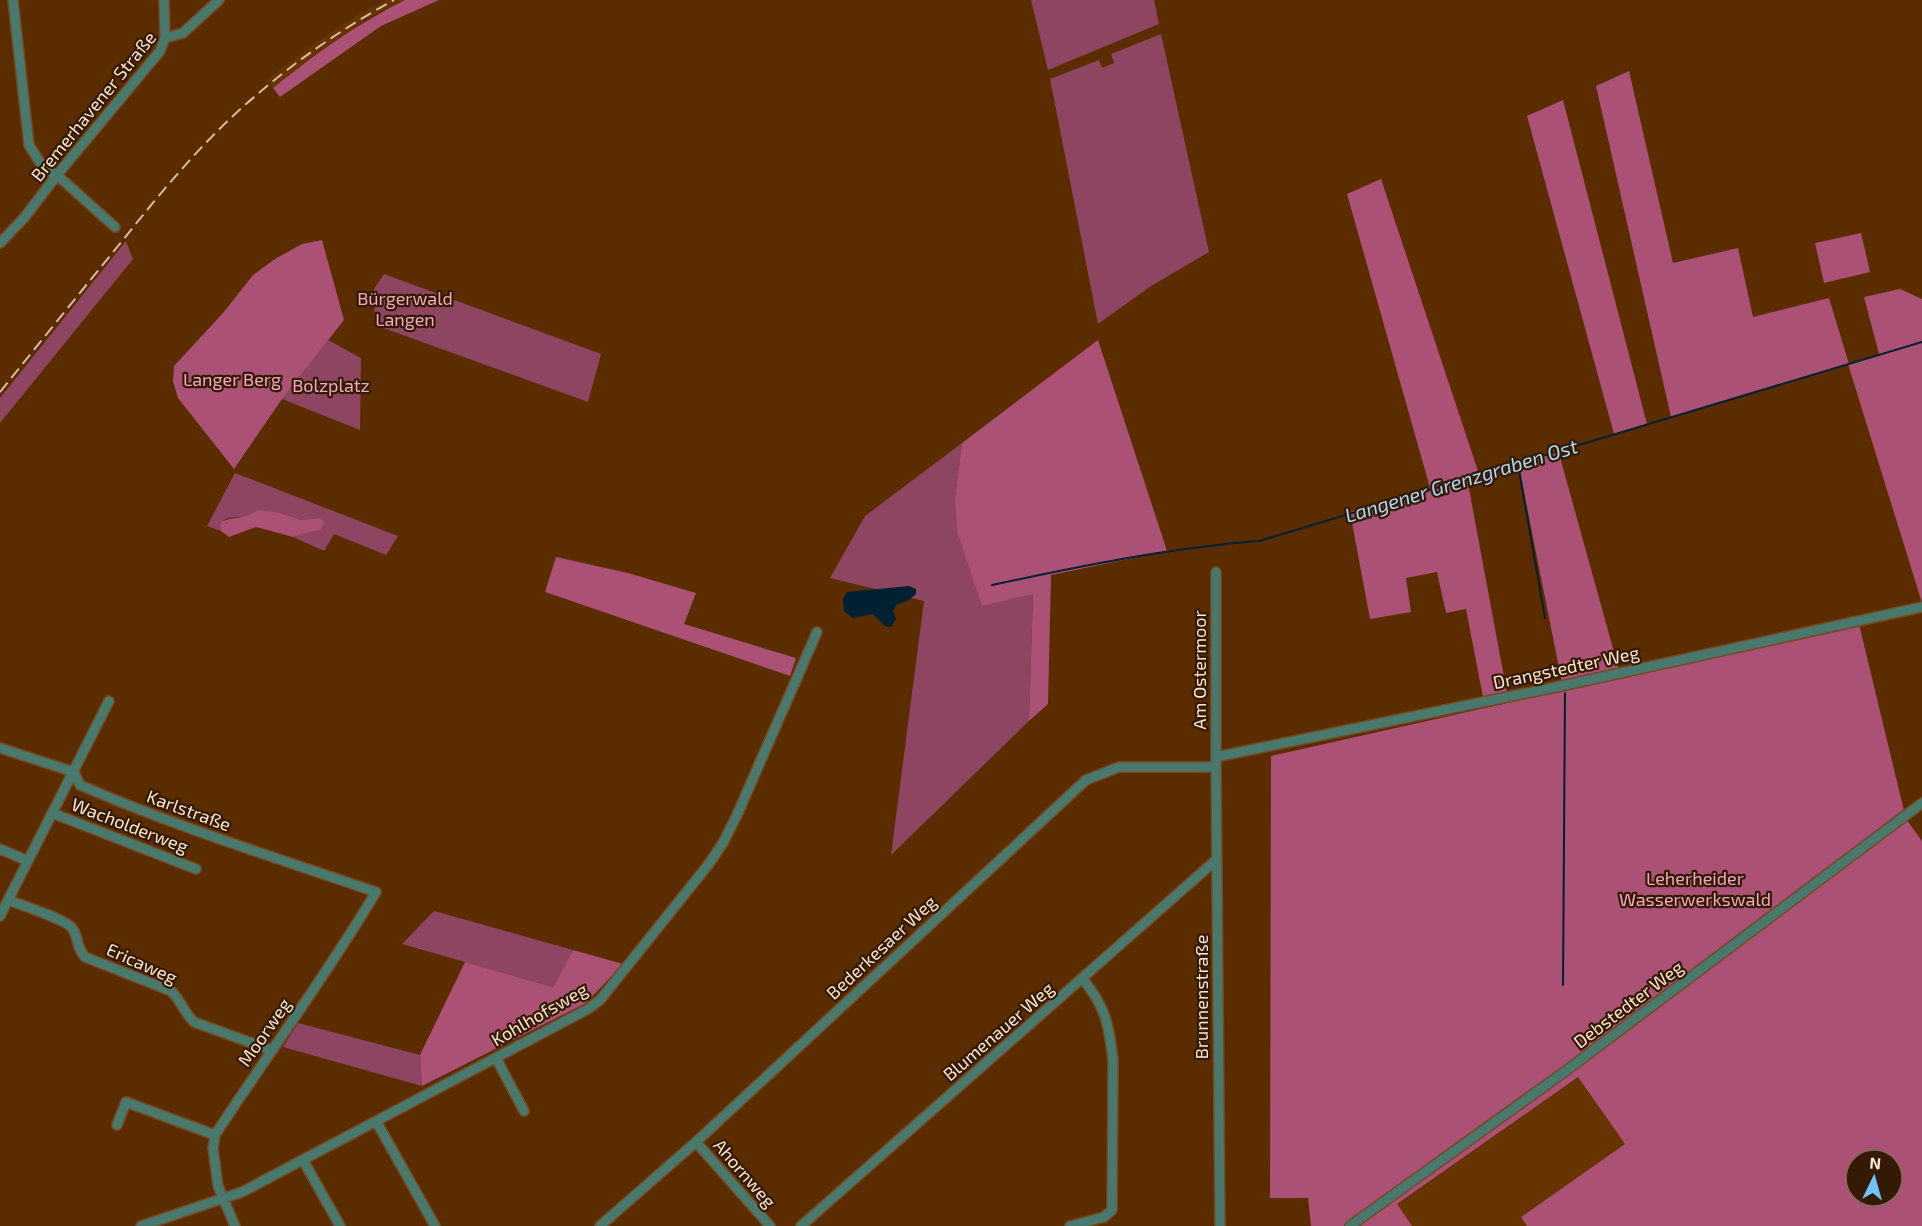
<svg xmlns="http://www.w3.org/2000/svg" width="1922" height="1226" font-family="'Exo 2',sans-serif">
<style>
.built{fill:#673400}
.green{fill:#8e4561}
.forest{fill:#ab5175;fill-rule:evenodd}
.water{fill:#012031}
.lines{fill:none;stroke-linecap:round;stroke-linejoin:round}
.stream{stroke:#012031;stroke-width:2}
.minor-casing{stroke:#744922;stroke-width:12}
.minor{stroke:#49796d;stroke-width:9}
.rail{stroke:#d7bba5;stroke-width:2;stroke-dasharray:12 6;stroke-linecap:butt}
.labels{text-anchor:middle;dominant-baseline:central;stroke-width:4.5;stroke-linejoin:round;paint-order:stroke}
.street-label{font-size:18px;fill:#fae4d4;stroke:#341a04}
.park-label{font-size:18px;fill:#f2a8c2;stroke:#341a04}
.water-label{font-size:20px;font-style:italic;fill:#acd8f5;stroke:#341a04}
</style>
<rect width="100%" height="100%" fill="#5a2c00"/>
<!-- built -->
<path class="built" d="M386 0H405L368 18 320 51 273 88 267 80 315 43 363 12Z
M1578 1077 1625 1144 1521 1217 1527 1226H1412L1397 1205Z"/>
<!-- green -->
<path class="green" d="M1031 0H1154L1159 24 1048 70Z
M1161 34 1209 252 1151 286 1098 324 1050 79 1099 60 1102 68 1114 63 1111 54Z
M126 241 133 259 0 423V398Z
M384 274 601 354 588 402 375 325 374 289Z
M328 340 361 358 360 430 282 399Z
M962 443 955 498 982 606 1033 593 1029 721 891 855 924 601 830 578 865 516Z
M235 473 398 536 386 555 334 534 324 551 293 537 320 530 319 518 301 520 281 513 228 518 221 522V531L207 526Z
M434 911 573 950 553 987 402 944Z
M298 1023 420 1055 422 1086 283 1047Z"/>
<!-- forest -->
<path class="forest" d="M405 0H439L381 26 280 97 273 88C317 53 355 25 405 0Z
M1629 71 1673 263 1738 248 1753 317 1829 298 1849 364 1879 354 1864 297 1900 289 1922 299V603L1848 364 1671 417 1596 86Z
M1563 100 1647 424 1614 434 1527 116Z
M1381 179 1479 474 1467 478 1507 693 1483 697 1466 609 1446 613 1437 572 1406 578 1411 612 1370 619 1350 512 1430 488 1347 194Z
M1861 233 1870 272 1824 283 1815 243Z
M322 240 344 320 282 399 234 469 178 398 173 381 174 366 223 313 253 275 275 259 302 244Z
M1098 340 1167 551 1051 575 1048 704 1029 721 1033 594 982 606 957 531 955 498 962 443Z
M1558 450 1619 670 1562 683 1518 462Z
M258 510 281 513 301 520 319 518 325 522 320 530 293 537 256 527 229 537 221 531V522C233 516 246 519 258 510Z
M556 557 628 573 696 593 684 624 796 658 790 676 545 592Z
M1859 624 1906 819 1922 841V1226H1527L1521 1217 1625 1144 1578 1077 1397 1204 1412 1226H1311L1308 1198H1270L1271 756ZM1856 1160H1892V1196H1856Z
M573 950 623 964 586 1003 422 1086 420 1055 465 962 553 987Z"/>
<!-- water -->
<path class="water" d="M909 586 916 589V594L909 600 896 605 893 611 896 619 891 627 885 626 873 614 853 618 844 611 843 599 847 592Z"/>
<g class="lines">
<!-- stream -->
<path class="stream" d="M1518 464 1545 618
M992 585C1081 566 1168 548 1259 541L1922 342
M1563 985 1565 693"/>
<!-- minor casing -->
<g class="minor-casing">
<path id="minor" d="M13 0 29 145 44 169 57 175 115 227
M165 38 183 33 219 0
M0 243 24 218 57 175 160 51 165 38 164 0
M1216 572V767L1220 1226
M0 748 74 772 80 785C176 827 277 858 376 892 326 976 268 1054 215 1135L213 1148 218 1186 235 1226
M1216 757 1561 686 1922 607
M52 813 196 869
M0 849 28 861
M8 900C21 905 65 919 72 928 79 937 76 948 85 957L171 991C181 1000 184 1013 194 1022L271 1050
M0 916 109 701
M496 1058 524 1111
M376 1121 435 1226
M117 1125 126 1102 215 1135
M696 1142 770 1226
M303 1160 340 1226
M141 1226 242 1192 588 1009 600 1000 708 865 723 843 737 815 817 632
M600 1226 696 1142 1086 780 1119 767H1216
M801 1226 1216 860
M1070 1226 1104 1217 1112 1210 1113 1061C1109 1025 1106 1007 1082 978
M1350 1226 1567 1070 1922 803"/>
</g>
<!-- minor -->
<use href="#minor" class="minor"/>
<!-- rail -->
<path class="rail" d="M0 392C41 341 82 290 123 240 161 192 200 145 245 105 291 64 341 29 394 0"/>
</g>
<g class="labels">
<!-- street labels -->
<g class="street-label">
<text transform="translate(93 106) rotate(-51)">Bremerhavener Straße</text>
<text transform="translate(1566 667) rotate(-12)">Drangstedter Weg</text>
<text transform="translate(1199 670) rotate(-90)">Am Ostermoor</text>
<text transform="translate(189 810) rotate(20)">Karlstraße</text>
<text transform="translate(130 825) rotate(21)">Wacholderweg</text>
<text transform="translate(881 947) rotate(-43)">Bederkesaer Weg</text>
<text transform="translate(142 963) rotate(24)">Ericaweg</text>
<text transform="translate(1201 997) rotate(-90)">Brunnenstraße</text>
<text transform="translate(1628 1004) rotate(-37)">Debstedter Weg</text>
<text transform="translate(539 1014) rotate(-30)">Kohlhofsweg</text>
<text transform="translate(998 1031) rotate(-41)">Blumenauer Weg</text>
<text transform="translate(264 1032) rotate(-55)">Moorweg</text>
<text transform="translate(745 1173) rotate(49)">Ahornweg</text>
</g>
<!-- park labels -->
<g class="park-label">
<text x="405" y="298">Bürgerwald<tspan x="405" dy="21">Langen</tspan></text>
<text x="232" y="379">Langer Berg</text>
<text x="331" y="385">Bolzplatz</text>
<text x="1695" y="878">Leherheider<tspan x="1695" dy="21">Wasserwerkswald</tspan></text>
</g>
<!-- water labels -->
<g class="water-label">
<text transform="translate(1461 480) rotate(-17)">Langener Grenzgraben Ost</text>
</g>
</g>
<!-- north arrow -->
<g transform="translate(1874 1178) rotate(5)"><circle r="28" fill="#341a04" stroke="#836b57" stroke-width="1.5"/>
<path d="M0-4.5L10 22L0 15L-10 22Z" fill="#6fc2f4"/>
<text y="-9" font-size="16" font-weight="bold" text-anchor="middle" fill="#fae4d4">N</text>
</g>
</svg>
